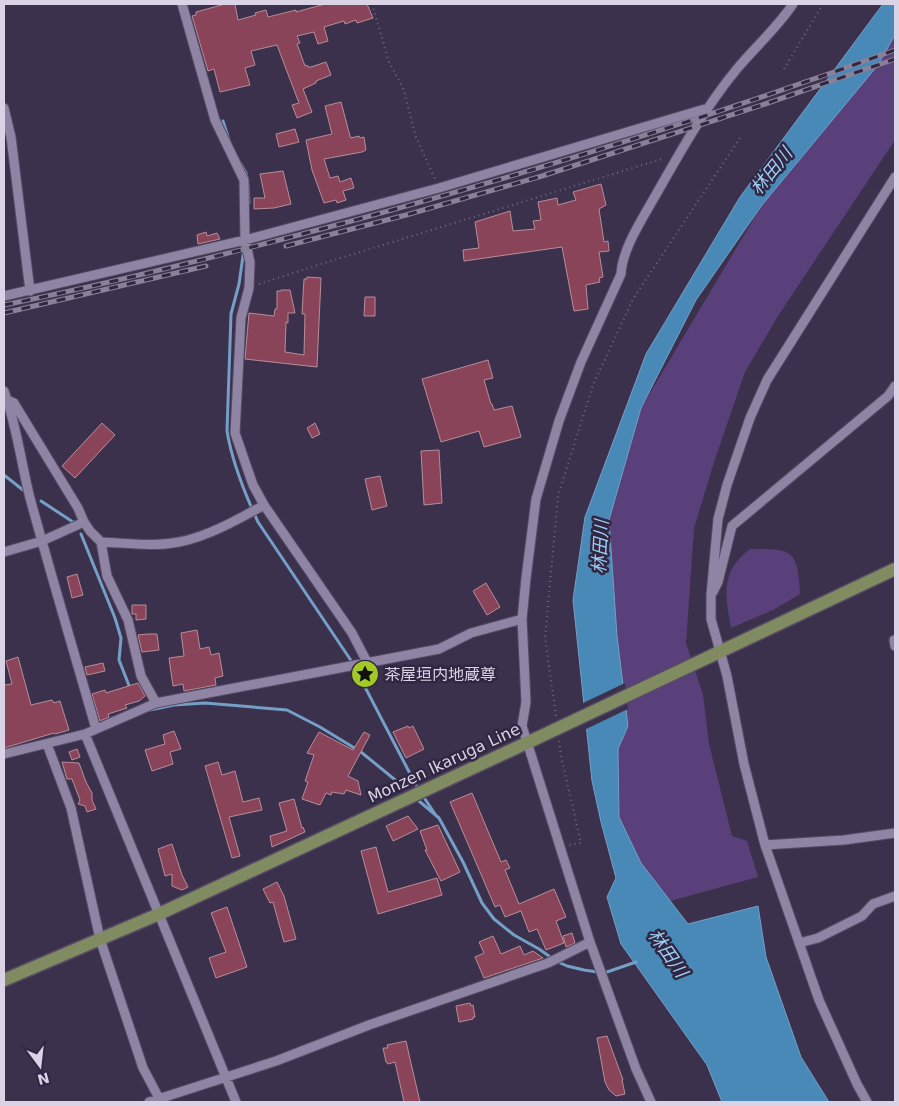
<svg xmlns="http://www.w3.org/2000/svg" width="899" height="1106" font-family="'DejaVu Sans','Noto Sans JP',sans-serif">
<style>
.green{fill:#59407a}
.water{fill:#4989b8;stroke:#749fc6}
.pier{fill:#3c314d}
.lines{fill:none;stroke-linecap:round;stroke-linejoin:round}
.stream{stroke:#749fc6;stroke-width:3}
.building{fill:#8a4459;stroke:#b68e98}
.minor-casing{stroke:#564c64;stroke-width:11}
.major-casing{stroke:#564c64;stroke-width:15}
.path{stroke:#726981;stroke-width:2;stroke-dasharray:1 4;stroke-linecap:butt}
.minor{stroke:#9084a4;stroke-width:9}
.major{stroke:#808b61;stroke-width:12}
.rail-casing{stroke:#8a8198;stroke-width:5}
.rail{stroke:#322742;stroke-width:3;stroke-dasharray:9;stroke-linecap:butt}
.major-bridge-casing{stroke:#564c64;stroke-width:15;stroke-linecap:butt}
.major-bridge{stroke:#808b61;stroke-width:12}
.labels{text-anchor:middle;dominant-baseline:central;stroke-width:5;stroke-linejoin:round;paint-order:stroke}
.poi-label{font-size:16px;fill:#dad3e5;stroke:#322742;text-anchor:start}
.street-label{font-size:16px;fill:#dad3e5;stroke:#322742}
.water-label{font-size:18px;font-style:italic;fill:#9bcdf4;stroke:#322742}
</style>
<rect width="100%" height="100%" fill="#3c314d"/>
<!-- green -->
<path class="green" d="M895 35V140L778 316 745 372 716 456 694 528 686 643 703 695 709 744 732 836 747 841 758 877 670 901 641 863 619 817 618 749 628 726 617 636 609 520 641 408 762 205 878 65Z
M750 549C792 549 798 549 800 594L773 610 731 628C725 595 720 572 750 549Z"/>
<!-- water -->
<path class="water" d="M883 4H895V35L878 65 762 205 696 300 641 408 609 520 617 636 628 726 618 749 619 817 641 863 688 924 758 906 766 957 801 1057 829 1102H722L707 1065 621 944 607 897 616 878 601 822 592 781 573 600 585 517 646 354 740 197Z"/>
<!-- pier -->
<path class="pier" d="M625 683 628 709 584 730 581 704Z"/>
<g class="lines">
<!-- stream -->
<path class="stream" d="M223 121 229 140
M241 164 246 173 247 178
M248 185 249 203
M244 249 239 284 231 314 227 431C232 462 245 494 258 522L352 662 418 789
M4 475 23 490
M41 501 73 522
M81 534 115 618 121 638 119 660 130 688
M150 710 174 705 205 703 287 710 320 727 361 752 399 783
M423 796 435 814
M419 801 439 818 463 862 482 903 494 919 514 935 539 949 556 961 567 966 584 970 604 973 636 962"/>
</g>
<!-- building -->
<path class="building" d="M225 4H235L238 20 256 15 255 13 266 10 268 17 296 10V12L325 4H367L373 18 357 23 356 20 345 24 344 21 324 27 328 41 318 44 314 32 297 36 300 43 297 44 305 66 307 65 308 67H311L326 62 331 75 316 81V83L303 89 312 112 297 118 292 105 299 103 277 45 251 51 255 65 245 68 250 85 220 92 214 69 208 71 192 16 196 15V12Z
M341 102 350 136 351 138 359 136 360 138 364 137 366 150 362 152 324 159 330 178 338 176 340 182 351 178 354 188 343 191 346 200 337 203 336 200 324 203 312 170 306 140 332 134 325 106Z
M295 129 299 142 279 147 276 134Z
M283 171 291 204 274 208 254 209V198H265L260 174Z
M601 184 606 205 599 209 604 242 608 241 609 251 599 252 603 277 599 278 600 282 586 285 588 309 574 311 562 247 464 261 463 250 479 248 475 222 510 211 513 231 535 229 533 221 541 220 538 202 557 198 558 205 576 200 573 192Z
M206 232 207 236 217 233 220 239 198 244 197 235Z
M307 277 321 278 317 367 245 359 249 313 274 316 275 309H277V291H281V290H290L295 313H288V323L286 322 285 352 304 355 305 314H302L304 279H307Z
M365 297H375V316H364Z
M488 360 493 378 484 380 491 404H492L494 410 512 406 521 437 484 447 479 431 441 442 422 379Z
M102 423 115 435 75 478 62 466Z
M315 423 320 434 312 438 307 428Z
M439 450 442 503 424 505 421 451Z
M380 476 387 506 372 510 365 479Z
M77 574 83 595 72 598 67 577Z
M486 583 500 607 487 615 473 591Z
M132 605H146V619L136 620V614H132Z
M197 630 200 649 209 647 211 655 219 653 223 676 215 678 216 685 184 691 183 684 173 686 169 658 184 656 181 633Z
M148 634H157L159 650 142 652 138 635Z
M18 657 31 705 52 700 54 703 60 701 69 730 55 734 54 733 4 748V685L12 684 6 661Z
M103 663 105 671 87 675 85 667Z
M138 683 145 696 139 701 125 705 127 708 108 714 109 717 100 721 92 694 105 690 106 693Z
M408 726 409 728 413 726 424 749 406 758 393 732Z
M174 731 181 749 170 752 173 764 152 771 145 750 165 744 163 735Z
M319 732 353 750 364 732 370 735 348 776 358 781 361 795 346 790 344 794 332 792 331 795 326 793 320 805 302 799 308 782 305 781 314 755 307 753Z
M77 749 80 757 72 760 69 752Z
M62 762 79 763 86 782 92 793V800L96 809 87 812 85 806 78 804 80 800 72 779H67Z
M218 762 222 775 235 771 243 802 259 798 262 810 229 817 240 856 232 858 205 766Z
M472 793 501 862 506 860 510 868 505 870 519 904 554 889 566 917 556 921 564 943 546 950 537 929 529 932 521 911 505 917 500 905 495 907 450 802Z
M294 799 302 828 303 827 305 832 272 847 270 836 287 831 279 803Z
M408 816 418 829 393 841 386 826Z
M438 825 460 872 441 881 425 850H427L420 831Z
M172 844 182 875 188 887 182 890 172 886V874L165 876 158 849Z
M376 847 388 892 437 878 442 895 378 914 361 851Z
M277 882 284 896 296 939 284 942 273 902 270 903 263 889Z
M227 907 247 967 216 978 209 958 226 952 211 913Z
M572 933 575 943 566 947 563 936Z
M493 936 501 954 520 946 524 955 533 951 543 958 484 978 475 957 484 953 479 942Z
M470 1003 471 1006 473 1005 475 1017H473V1019L459 1022 456 1006Z
M607 1036 623 1080H622L625 1094 616 1096 609 1090 605 1082 597 1038Z
M406 1041 410 1059 420 1102H404L395 1062 388 1064 386 1062 383 1048H388L387 1045Z"/>
<g class="lines">
<!-- minor casing -->
<g class="minor-casing">
<path id="minor" d="M182 4 215 120 244 180 245 240 250 262 249 288 241 318 235 433 253 485 264 505 352 633 367 662
M4 108 11 137 30 291
M4 296 245 240 439 188 708 108
M4 391C17 426 21 463 30 498 51 575 74 652 96 729
M7 400 14 403 78 508 84 522
M101 542C127 543 153 547 179 542 207 537 239 519 264 505
M4 552 42 541 84 522 90 531 101 542 107 576 128 620 141 676 156 703
M713 592 718 582 732 526 888 396 895 386
M895 640H894L895 646
M85 734 236 1102
M47 744 71 808 100 939 143 1068 161 1102
M4 754 85 734 156 703 439 649 471 633 522 619
M765 845 844 840 895 833
M799 943 818 938 862 916 873 904 895 896
M149 1102 276 1061 369 1025 548 963 590 942
M651 1102 636 1069 590 942 522 726 526 702 522 619 526 578 536 499 559 421 581 362 621 274C622 250 642 219 654 198 679 154 704 109 736 70 755 47 777 28 793 4
M867 1102 857 1084 819 1000 765 845 744 764 727 676 711 619V595L718 519 727 485 750 418 767 380 895 177"/>
</g>
<!-- major casing -->
<g class="major-casing">
<path id="major" d="M713 655 895 569
M4 980 159 914 533 740"/>
</g>
<!-- path -->
<path class="path" d="M372 4 389 62 403 88 416 137 435 179
M784 69 823 4
M259 284 318 265 665 158
M556 716 545 638 558 496 593 385 633 299 740 138
M559 741 561 756 581 843 569 845"/>
<!-- minor -->
<use href="#minor" class="minor"/>
<!-- major -->
<use href="#major" class="major"/>
<!-- rail casing -->
<g class="rail-casing">
<path id="rail" d="M286 246 406 215 542 176 765 104 895 59
M4 305C118 282 231 253 344 223 530 173 715 116 895 50
M4 313 206 266"/>
</g>
<!-- rail -->
<use href="#rail" class="rail"/>
<!-- major-bridge casing -->
<g class="major-bridge-casing">
<path id="major-bridge" d="M533 740 713 655"/>
</g>
<!-- major-bridge -->
<use href="#major-bridge" class="major-bridge"/>
</g>
<!-- icons -->
<defs>
<g id="sight-disc" transform="scale(1.4375)"><circle r="9.5" fill="#a3c926" stroke="#322742"/><path d="M0-6L1.8-2.2L6-1.7L2.9 1.2L3.7 5.4L0 3.3L-3.7 5.4L-2.9 1.2L-6-1.7L-1.8-2.2Z" fill="#111"/></g>
</defs>
<g fill-rule="evenodd">
<use href="#sight-disc" x="365" y="674"/>
</g>
<g class="labels">
<!-- poi labels -->
<g class="poi-label">
<text x="384" y="674">茶屋垣内地蔵尊</text>
</g>
<!-- street labels -->
<g class="street-label">
<text transform="translate(444 763) rotate(-25)">Monzen Ikaruga Line</text>
</g>
<!-- water labels -->
<g class="water-label">
<text transform="translate(771 171) rotate(-51)">林田川</text>
<text transform="translate(600 547) rotate(-87)">林田川</text>
<text transform="translate(668 953) rotate(55)">林田川</text>
</g>
</g>
<!-- border -->
<rect width="899" height="1106" fill="none" stroke="#dad3e5" stroke-width="10"/>
<!-- north arrow -->
<g transform="translate(40 1066) rotate(165)" stroke="#322742" stroke-width="4" paint-order="stroke">
<path d="M0-4L9 19L0 12L-9 19Z" fill="#dad3e5"/>
<text y="-8" font-size="14" font-weight="bold" text-anchor="middle" fill="#dad3e5">N</text>
</g>
</svg>
